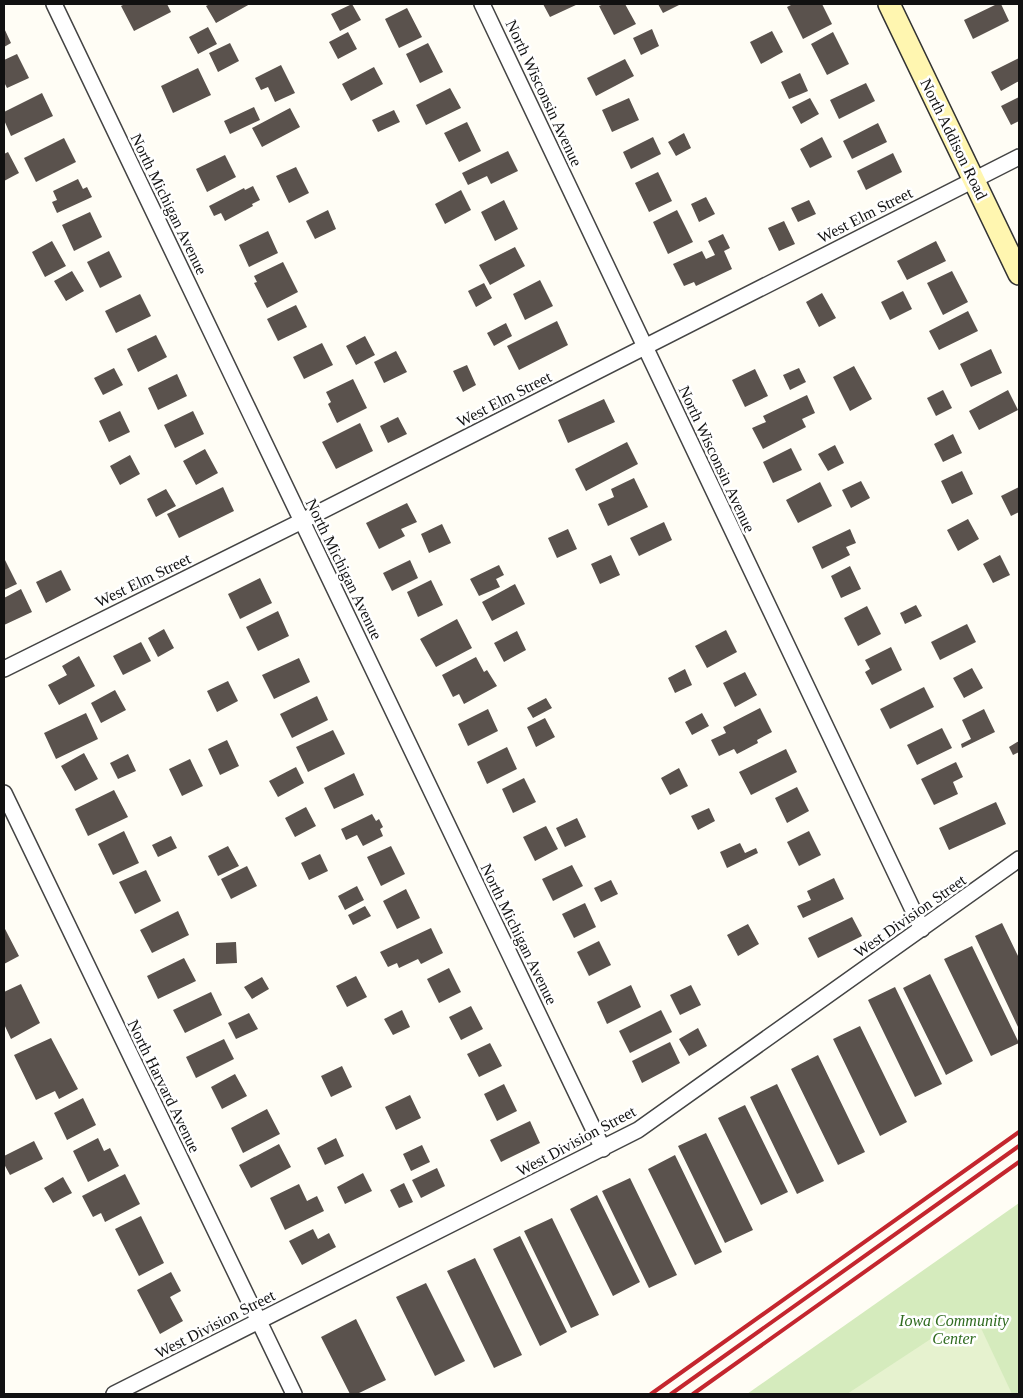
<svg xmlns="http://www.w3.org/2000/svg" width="1023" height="1398" font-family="Georgia,serif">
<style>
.green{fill:#d5ebbd}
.pitch{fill:#e6f2cf}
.building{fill:#5a524d}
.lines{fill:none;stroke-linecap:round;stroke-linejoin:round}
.street-casing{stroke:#444;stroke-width:18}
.secondary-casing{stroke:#333;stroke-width:24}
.street{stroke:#fff;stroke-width:15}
.secondary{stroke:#fff6b0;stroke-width:21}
.rail{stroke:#c4262e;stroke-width:4}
.labels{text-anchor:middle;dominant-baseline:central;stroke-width:5;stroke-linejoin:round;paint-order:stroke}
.street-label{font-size:16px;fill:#111;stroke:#fff}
.park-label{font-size:16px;font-style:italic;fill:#2f6b1f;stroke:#fff}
</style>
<rect width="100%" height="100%" fill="#fffdf5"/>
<!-- green -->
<path class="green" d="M1019 1203V1394H747Z"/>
<!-- pitch -->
<path class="pitch" d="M955 1323 980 1326 1012 1394H847Z"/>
<!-- building -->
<path class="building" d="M125 4H167L171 12 134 31 121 6Z
M210 4H250L216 23 206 6Z
M352 4 361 20 340 31 331 14Z
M543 4H578L550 17Z
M604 4H625L636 24 614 35 599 6Z
M658 4H681L663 13Z
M793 4H822L832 24 803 39 787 7Z
M997 4H1001L1009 21 973 39 964 20Z
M407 8 422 37 399 48 385 19Z
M208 27 217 44 198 54 189 37Z
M4 28 11 43 4 47Z
M652 29 659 46 641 55 633 38Z
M772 31 783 52 761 64 750 42Z
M348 32 357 49 338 59 329 42Z
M833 32 849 64 827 75 811 44Z
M230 43 239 61 218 72 209 53Z
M428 43 443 72 420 83 406 54Z
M17 54 29 78 7 88 4 82V60Z
M1019 58V81L1001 91 991 72Z
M625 59 634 76 596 96 587 78Z
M281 65 295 93 275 102 268 87 261 90 255 78Z
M374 67 383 84 351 101 342 84Z
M198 68 211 95 173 113 161 86Z
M800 73 808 91 789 99 781 82Z
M866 83 875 101 839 119 830 100Z
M450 88 461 108 426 125 416 105Z
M42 93 53 116 11 136 4 120V112Z
M1019 97V121L1011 125 1001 106Z
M629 98 639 120 612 132 602 110Z
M810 98 819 114 801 124 792 107Z
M254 107 260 120 230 134 224 121Z
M290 108 300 127 262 147 252 128Z
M394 110 400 122 378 132 372 120Z
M467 122 481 151 459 162 444 133Z
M878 123 887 142 852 159 843 141Z
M684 133 691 148 676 156 668 142Z
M653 137 661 154 631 169 623 152Z
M822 137 832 157 810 168 800 149Z
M64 138 76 162 36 182 24 158Z
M508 151 518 171 491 184 487 176 468 185 462 173Z
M8 152 19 173 4 181V154Z
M893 153 902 172 866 190 857 171Z
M225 155 236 177 207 192 196 169Z
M296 167 309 193 289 203 276 176Z
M658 172 672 201 649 212 635 183Z
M78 179 83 189 87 187 92 197 57 213 52 202 57 200 53 191Z
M253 186 260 200 252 204 253 206 225 221 221 213 214 216 209 206 244 188 245 190Z
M461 190 471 210 445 224 435 204Z
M706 197 715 214 699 222 691 204Z
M504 200 518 229 495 241 481 212Z
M809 200 816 214 798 222 791 208Z
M328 210 336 229 315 239 306 221Z
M677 210 693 242 668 254 653 222Z
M90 212 102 237 74 251 62 225Z
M784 221 795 244 779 251 768 228Z
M268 231 278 253 249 267 239 245Z
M723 234 730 248 724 251 732 269 696 286 694 282 684 286 673 264 702 251 706 259 715 255 708 241Z
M52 241 66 266 45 277 32 252Z
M936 241 946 261 907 280 897 261Z
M515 247 525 266 490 285 479 265Z
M109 251 122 277 100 288 87 262Z
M283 262 298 292 267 308 254 283 257 282 254 276Z
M72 271 84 291 66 301 54 281Z
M952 271 968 302 943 315 927 283Z
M540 280 553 306 525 320 513 294Z
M484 283 492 298 476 307 468 291Z
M903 291 912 309 890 320 881 302Z
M822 293 836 318 819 327 806 302Z
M140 294 151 316 116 333 105 311Z
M296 305 307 327 278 341 267 319Z
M968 311 978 331 939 350 929 331Z
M557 321 568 345 519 370 507 346Z
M506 323 512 336 494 346 487 333Z
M156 335 167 357 138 372 127 349Z
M365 336 375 355 356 365 346 346Z
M322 343 333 365 304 379 293 357Z
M991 349 1002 373 971 387 960 364Z
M396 351 407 372 384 383 374 362Z
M467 365 476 385 463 392 453 371Z
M854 366 872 399 850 411 833 377Z
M114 368 123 385 103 395 94 378Z
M799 368 806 382 790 390 783 375Z
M755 369 768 396 745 407 732 380Z
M177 374 187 396 158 410 148 388Z
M353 379 367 408 337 423 328 404 331 402 326 392Z
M943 390 952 408 936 416 927 398Z
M1008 390 1018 410 979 430 969 411Z
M807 395 815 413 802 419 806 427 763 449 752 428 766 422 763 416Z
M604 399 615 422 568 443 558 420Z
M120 411 130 432 109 442 99 421Z
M193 411 204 434 175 448 164 425Z
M398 417 407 434 388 443 380 426Z
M360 423 373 451 336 469 322 442Z
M953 434 962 453 943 462 934 444Z
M627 442 638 464 586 491 575 469Z
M835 445 844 463 828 471 818 454Z
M791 448 802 470 773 483 763 462Z
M205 449 218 473 196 485 183 461Z
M130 455 140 474 120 485 110 466Z
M962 471 973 494 952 504 941 481Z
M634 478 648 507 608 526 598 504 614 497 611 489Z
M861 481 870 498 851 508 842 490Z
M820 482 832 506 798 523 786 500Z
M223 487 234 511 179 538 167 514Z
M1019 487V512L1011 516 1001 496Z
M166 489 176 506 156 517 147 499Z
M407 503 417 522 401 529 405 536 379 549 366 523Z
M968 519 979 539 958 551 947 530Z
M664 522 672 540 639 556 630 538Z
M442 524 451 543 429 553 421 534Z
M568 529 577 549 557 558 548 538Z
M850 529 856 543 846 547 850 555 822 569 812 547Z
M611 555 620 575 600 584 591 564Z
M1000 555 1010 575 993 583 983 564Z
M5 560 17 584 4 590V561Z
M410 560 418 578 392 591 383 573Z
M499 565 504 575 496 579 500 587 479 596 470 579Z
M850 566 861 589 841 598 831 576Z
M61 570 71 590 46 603 36 582Z
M260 578 272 603 240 619 228 594Z
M431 580 443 605 418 617 407 592Z
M515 584 525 604 492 621 482 602Z
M21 589 32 612 4 625V598Z
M916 605 922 616 905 624 900 613Z
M867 606 881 634 858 646 844 618Z
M278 611 289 636 258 651 246 627Z
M457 619 472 648 436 667 420 639Z
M967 624 976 642 940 660 931 642Z
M164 629 174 648 158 657 148 638Z
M726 630 737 652 707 668 695 646Z
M517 631 526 650 504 662 494 643Z
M141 642 151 661 123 675 113 656Z
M891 647 902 670 872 685 865 672 870 669 865 660Z
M79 656 95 686 59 705 48 685 67 675 62 666Z
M476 657 484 672 487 670 497 686 464 704 459 694 453 697 442 675Z
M299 658 310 682 274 699 262 675Z
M972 668 983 688 964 698 953 678Z
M685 669 692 685 675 693 668 678Z
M745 672 757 695 735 707 723 683Z
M228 681 238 701 217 712 207 691Z
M924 687 934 707 890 729 880 709Z
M115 690 126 710 101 723 91 703Z
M317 696 328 720 292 738 280 714Z
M546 698 552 708 533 718 527 708Z
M760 708 772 732 757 740 758 743 737 754 734 749 719 756 711 740 726 733 723 727Z
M488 709 498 731 468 746 458 724Z
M984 709 995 732 962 748 961 744 971 739 962 720Z
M86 713 98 739 56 759 44 733Z
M702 713 709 726 692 735 685 722Z
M545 718 555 737 536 747 527 727Z
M942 728 952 748 917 765 907 745Z
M333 730 345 754 308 772 296 747Z
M227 740 239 766 220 775 208 749Z
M1019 741V752L1013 755 1009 747Z
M507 747 517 769 487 784 477 762Z
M786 749 797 772 751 795 739 772Z
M84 753 98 779 75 791 61 766Z
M128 754 136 771 118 779 110 763Z
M190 759 203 786 182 796 169 769Z
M956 762 963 777 953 782 958 794 934 805 921 779Z
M296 767 304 783 278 797 269 781Z
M679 768 688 786 670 795 661 778Z
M354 773 364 795 334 809 324 788Z
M524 778 536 802 513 813 502 789Z
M797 787 809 811 787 823 775 798Z
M114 790 128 817 88 836 75 809Z
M996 802 1006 824 949 850 939 828Z
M306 807 316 826 295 837 285 818Z
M709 808 715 821 698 830 691 816Z
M372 814 376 821 379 819 383 827 380 829 383 836 363 846 357 835 346 840 341 829Z
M577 818 586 837 565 847 556 828Z
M546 826 558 849 535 861 523 837Z
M124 831 139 863 113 875 98 844Z
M809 831 821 855 799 866 787 842Z
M171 836 177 848 158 857 152 845Z
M740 843 745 853 756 848 758 853 727 868 720 852Z
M228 846 239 866 218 876 208 856Z
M391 846 405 874 381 886 367 857Z
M320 854 328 871 309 880 301 863Z
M572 865 583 886 553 901 542 879Z
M247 866 257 886 231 899 221 879Z
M146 870 161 901 135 914 119 882Z
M834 878 844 899 803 918 797 906 811 900 807 891Z
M611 880 618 894 601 902 594 888Z
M357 886 364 900 345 910 338 896Z
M406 889 420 918 397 929 383 901Z
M585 903 596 927 574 938 562 914Z
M365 906 371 916 353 925 348 915Z
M178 911 189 935 152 953 140 930Z
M852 917 862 936 818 958 808 938Z
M1002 923 1019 958V1029L975 936Z
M748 924 759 944 738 956 727 935Z
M4 927 19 956 4 964Z
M431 928 443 953 421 964 418 959 399 968 397 963 388 967 380 952Z
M599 941 611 965 589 976 577 952Z
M236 942 237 963 216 964V943Z
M972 946 1019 1043 991 1056 944 959Z
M184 958 196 981 158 999 147 976Z
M449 968 461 992 439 1003 427 979Z
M930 974 973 1061 946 1075 903 988Z
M356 976 367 997 347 1007 336 986Z
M262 977 269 989 252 999 244 987Z
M21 984 40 1023 11 1039 4 1024V992Z
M631 985 641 1007 607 1024 597 1002Z
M691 985 701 1005 680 1015 670 995Z
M895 987 942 1084 915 1097 868 1000Z
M211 992 222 1015 185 1033 173 1010Z
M471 1006 483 1029 461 1040 449 1017Z
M402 1010 410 1027 393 1035 384 1019Z
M661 1010 672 1032 630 1053 619 1031Z
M249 1013 258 1029 236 1039 228 1023Z
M860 1026 907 1122 880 1136 833 1039Z
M698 1028 707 1046 689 1056 679 1039Z
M51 1038 78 1089 59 1099 55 1091 36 1100 14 1055Z
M224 1039 234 1059 196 1078 186 1057Z
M670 1042 680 1063 642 1083 632 1061Z
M490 1043 502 1066 479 1077 467 1054Z
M818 1055 865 1152 838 1165 791 1069Z
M342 1066 352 1087 331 1097 321 1076Z
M235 1074 247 1096 222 1109 211 1087Z
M504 1084 517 1111 497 1121 484 1094Z
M777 1084 824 1181 797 1194 750 1097Z
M410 1095 421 1118 396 1130 385 1107Z
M83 1098 96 1125 67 1140 54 1113Z
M745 1105 788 1192 761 1205 718 1118Z
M267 1109 280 1134 243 1153 231 1128Z
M530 1121 540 1143 501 1162 490 1140Z
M706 1133 753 1230 725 1243 678 1146Z
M98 1138 104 1151 110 1148 119 1166 88 1182 73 1151Z
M336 1138 344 1156 325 1165 317 1148Z
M34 1141 43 1159 10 1175 4 1164V1156Z
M279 1144 291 1167 251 1188 239 1165Z
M422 1145 430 1162 411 1171 403 1154Z
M675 1155 722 1252 695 1265 648 1169Z
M437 1168 445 1186 421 1198 412 1180Z
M363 1173 372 1191 345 1204 337 1187Z
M125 1174 140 1204 105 1222 101 1213 93 1217 82 1196Z
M63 1177 72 1193 53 1203 44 1188Z
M630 1178 677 1275 649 1288 602 1191Z
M404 1183 413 1202 399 1208 390 1190Z
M299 1184 307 1201 317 1196 324 1211 285 1230 270 1198Z
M597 1195 640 1282 613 1296 570 1209Z
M141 1216 164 1263 139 1276 115 1229Z
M552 1218 599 1315 571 1328 524 1231Z
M313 1229 318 1239 329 1233 336 1247 302 1265 289 1241Z
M520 1236 567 1332 540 1346 493 1249Z
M475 1258 522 1355 494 1368 447 1271Z
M171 1272 181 1291 170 1297 183 1321 160 1334 137 1290Z
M426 1283 465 1361 435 1376 396 1297Z
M356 1319 386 1380 357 1394H350L321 1337Z"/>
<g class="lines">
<!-- street casing -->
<g class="street-casing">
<path id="street" d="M54 4 603 1149
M482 4 922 929
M4 669 302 521 1019 157
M4 793 294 1394
M114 1394 638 1130 1019 859"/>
</g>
<!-- secondary casing -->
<g class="secondary-casing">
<path id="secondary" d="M889 4 1019 274"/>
</g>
<!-- street -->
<use href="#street" class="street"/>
<!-- secondary -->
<use href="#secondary" class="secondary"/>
<!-- rail -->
<path class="rail" d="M651 1394 1019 1132
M671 1394 1019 1146
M693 1394 1019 1162"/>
</g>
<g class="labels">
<!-- street labels -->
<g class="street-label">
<text transform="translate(544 93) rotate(65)">North Wisconsin Avenue</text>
<text transform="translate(954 139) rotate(64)">North Addison Road</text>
<text transform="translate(169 204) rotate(64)">North Michigan Avenue</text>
<text transform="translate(865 215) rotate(-27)">West Elm Street</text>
<text transform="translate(504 399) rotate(-27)">West Elm Street</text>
<text transform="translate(717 459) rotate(65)">North Wisconsin Avenue</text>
<text transform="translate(344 569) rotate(64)">North Michigan Avenue</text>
<text transform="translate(143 580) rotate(-26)">West Elm Street</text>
<text transform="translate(910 916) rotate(-35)">West Division Street</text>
<text transform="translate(519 934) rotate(64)">North Michigan Avenue</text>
<text transform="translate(164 1086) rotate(64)">North Harvard Avenue</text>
<text transform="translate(576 1141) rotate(-28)">West Division Street</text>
<text transform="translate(215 1324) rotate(-27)">West Division Street</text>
</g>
<!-- park labels -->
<g class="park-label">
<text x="954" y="1320">Iowa Community<tspan x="954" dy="18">Center</tspan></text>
</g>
</g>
<!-- border -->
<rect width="1023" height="1398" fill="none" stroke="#111111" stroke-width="10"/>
</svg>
